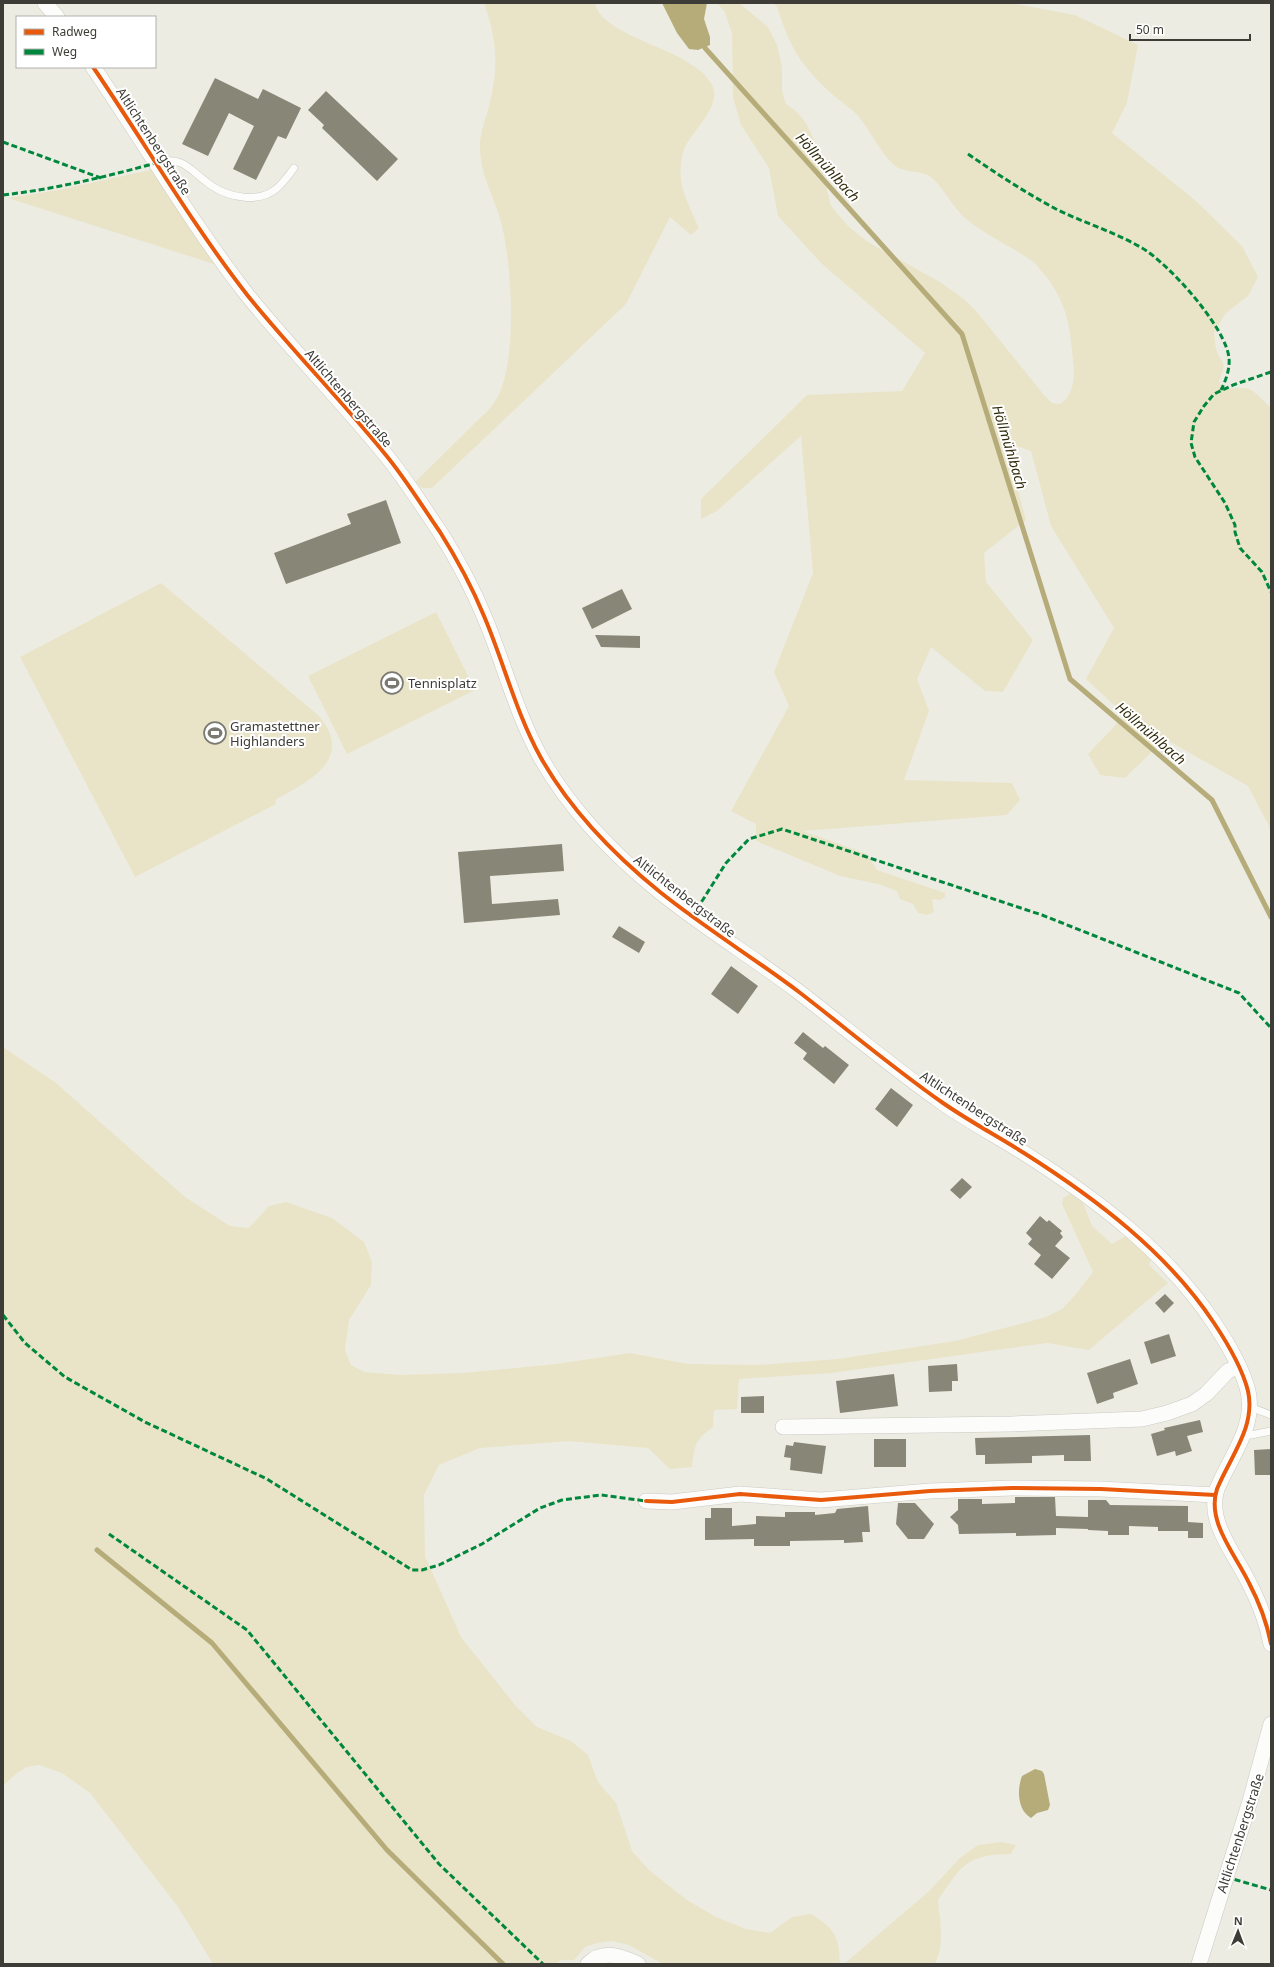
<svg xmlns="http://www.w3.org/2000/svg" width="1274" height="1967" font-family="'Noto Sans',sans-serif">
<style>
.green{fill:#e9e4c8}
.water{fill:#b6ac79}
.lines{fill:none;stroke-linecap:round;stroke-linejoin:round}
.stream{stroke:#b6ac79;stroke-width:5}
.building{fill:#888677}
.service-casing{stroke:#cbcac3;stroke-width:8}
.minor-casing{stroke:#cbcac3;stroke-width:16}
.service{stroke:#fcfcfb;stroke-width:7}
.minor{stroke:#fcfcfb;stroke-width:15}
.quiet{stroke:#00873e;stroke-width:3;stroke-dasharray:6 3;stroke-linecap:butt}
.cycleway-casing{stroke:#fff;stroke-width:6}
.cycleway{stroke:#e8590c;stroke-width:4}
.labels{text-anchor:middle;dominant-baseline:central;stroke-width:4;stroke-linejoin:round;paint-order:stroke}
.street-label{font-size:13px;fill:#3d3c36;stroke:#fff}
.poi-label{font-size:13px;fill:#3d3c36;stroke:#fff;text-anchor:start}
.water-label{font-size:14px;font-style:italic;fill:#312c0c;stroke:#fff}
</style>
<rect width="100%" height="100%" fill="#edece2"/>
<!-- green -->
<path class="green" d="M484 3H595C602 39 694 48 712 85 723 105 692 131 684 149 681 157 680 171 681 179 681 190 694 217 699 228L691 235 670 217 626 304 432 488H422L415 482C434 464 452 445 471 427 478 419 488 412 494 403 519 368 512 263 501 222 494 197 481 176 480 150 479 134 485 122 489 106 499 69 497 39 484 3Z
M717 3H739L768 27 777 45 782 67V91L786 104 797 112 806 123 814 140 831 206 849 227 868 242 940 282 964 299 977 312 1044 395 1052 403 1060 404C1074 396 1075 376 1073 361 1070 325 1067 303 1044 274 1040 270 1037 264 1032 261 1011 246 985 235 966 219 952 207 945 189 931 177 920 169 904 174 894 165 879 151 871 131 858 116 851 108 841 102 833 95 801 66 790 48 777 7L773 3H1010L1075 15 1138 45 1127 103 1112 133 1196 201 1242 246 1258 277 1248 296 1225 314 1214 333C1215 338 1215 344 1216 349 1222 366 1228 360 1219 381L1222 387C1231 391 1240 386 1249 389 1257 392 1264 403 1271 407V830L1248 786 1165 739 1125 778 1100 775 1088 754 1125 715 1086 679 1114 628 1051 526 1031 451 1017 446 1009 457 1026 520 984 553 986 582 1033 640 1003 692 985 691 931 647 917 679 929 711 904 780 1012 783 1020 800 1007 815 803 831 867 854 877 870 945 893V897L940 900 932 899 934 912 927 915 918 913 913 904 900 899 897 891 878 884 840 876 756 841V824L731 811 789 706 774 672 813 573 801 436 717 511 701 519V499L807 395 902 391 925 353 821 263 778 216 769 168 741 125 733 97 732 34 725 12Z
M155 169 220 266 8 198 58 190Z
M161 583 318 715C356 759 309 781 275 800L276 804 135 877 20 657Z
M436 612 475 690 347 754 308 676Z
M3 1047 56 1083 185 1197 230 1226 249 1228 269 1206 286 1202 332 1218 364 1242 372 1262 371 1285 349 1320 345 1350 351 1365 364 1372 400 1375 463 1373 556 1364 630 1353 688 1364 757 1365 838 1359 955 1341 1046 1317 1062 1309 1076 1294 1093 1272 1062 1204 1063 1198 1070 1194 1081 1198 1092 1226 1112 1244 1127 1235 1152 1257 1149 1265 1168 1283 1089 1350 1047 1343 831 1373 739 1379 737 1409 714 1410 713 1427C694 1441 695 1445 692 1467L670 1469 648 1448 569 1441 480 1448 439 1465 424 1495 425 1556 461 1637 515 1705 537 1727 571 1741 588 1755 598 1782 616 1803 632 1851 649 1870 687 1900 716 1917 746 1929 770 1933 792 1917 811 1914C835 1929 839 1936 840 1964H663L629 1945 612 1941 597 1943 585 1947 574 1960H562L554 1964H213L178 1907 90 1793 62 1773 39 1765 27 1767 17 1773 3 1786Z
M1002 1842 1016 1845 1011 1854C967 1854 961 1866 938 1900 940 1923 945 1943 935 1964H844L928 1892 960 1858 978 1845Z"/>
<!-- water -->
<path class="water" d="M662 3H707L704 19 710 37V45L698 50 689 49 677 33Z
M1035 1769 1042 1771 1044 1774 1050 1805 1048 1810 1037 1813 1031 1818C1017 1810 1017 1789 1022 1776Z"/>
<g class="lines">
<!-- stream -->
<path class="stream" d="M702 43 705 48 962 334 1070 679 1212 800 1271 917
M97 1550 212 1643 387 1850 503 1964"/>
</g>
<!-- building -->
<path class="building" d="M215 78 258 99 263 89 301 108 286 139 278 136 256 180 233 169 254 126 229 113 208 156 182 144Z
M326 91 398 159 377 181 322 128 324 125 308 110Z
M386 500 401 543 286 584 274 553 351 524 347 514Z
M622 589 632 609 592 629 582 608Z
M595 635 640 636V648L601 647Z
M562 844 564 871 490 876 492 904 558 899 560 915 464 923 458 852Z
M619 926 645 942 639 953 612 937Z
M731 966 758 986 738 1014 711 994Z
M803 1032 823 1048 825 1046 849 1065 834 1084 803 1059 807 1053 794 1043Z
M891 1088 913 1105 897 1127 875 1109Z
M962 1178 972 1187 960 1199 950 1190Z
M1040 1216 1047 1222 1049 1220 1062 1231 1060 1233 1063 1237 1055 1246 1070 1258 1052 1279 1034 1264 1041 1255 1028 1244 1032 1239 1026 1233Z
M1165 1294 1174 1303 1164 1313 1155 1303Z
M1169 1334 1176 1356 1151 1364 1144 1342Z
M1130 1359 1138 1384 1113 1393 1114 1398 1097 1404 1087 1373Z
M957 1364 958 1381H952V1391L929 1392 928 1366Z
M894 1374 898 1406 840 1413 836 1381Z
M764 1396V1413H741V1397Z
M1200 1420 1203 1432 1187 1436 1192 1451 1176 1456 1175 1451 1157 1456 1151 1434 1165 1430 1164 1428Z
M1090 1435 1091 1461H1064V1455L1032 1456V1463L985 1464V1455H976L975 1438Z
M874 1439H906V1467H874Z
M794 1442 826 1446 822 1474 790 1470 791 1458 784 1457 786 1445 793 1446Z
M1271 1449V1475H1255L1254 1450Z
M1015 1497H1055L1056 1516 1088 1517V1500H1106L1110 1505 1188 1506V1522L1203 1523V1538H1188V1531H1158V1527L1129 1526V1535H1108V1531L1088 1530V1529L1056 1528V1535L1016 1536V1533L959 1534 958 1525 950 1517 958 1510V1499H982V1504L1015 1503Z
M898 1503H915L934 1524 924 1539H908L896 1524Z
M868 1506 870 1532H862L863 1542 844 1543V1540L790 1541V1546H754V1539L705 1540V1518H711V1508H732V1526L756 1524V1516L785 1517V1512H815V1515L835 1513 837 1509Z"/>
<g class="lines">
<!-- service casing -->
<g class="service-casing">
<path id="service" d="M156 163C184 154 192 173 212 186 230 198 259 203 276 189 283 183 289 175 294 168
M1250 1407 1271 1415
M1244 1435H1251L1271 1431"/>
</g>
<!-- minor casing -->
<g class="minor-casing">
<path id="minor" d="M45 3 57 17
M93 67C145 143 191 223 248 296 292 350 341 400 385 454 405 478 422 506 440 532 457 559 472 587 484 616 504 663 516 713 541 758 571 811 613 854 660 892 705 928 754 958 799 992 847 1029 893 1068 943 1103 969 1121 997 1136 1024 1153 1095 1198 1167 1252 1214 1323 1228 1344 1242 1367 1248 1391 1256 1427 1230 1457 1217 1489 1206 1522 1236 1555 1249 1583 1259 1602 1267 1623 1271 1644
M783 1427 1012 1424 1142 1419 1167 1413 1192 1404 1206 1394 1228 1371 1239 1366
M646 1501 672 1502 740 1494 821 1500 930 1491 1012 1488 1101 1489 1215 1495
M588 1964C603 1949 621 1956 638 1964
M1199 1964 1250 1801 1271 1724"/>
</g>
<!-- service -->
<use href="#service" class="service"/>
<!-- minor -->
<use href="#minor" class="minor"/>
<!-- quiet -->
<path class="quiet" d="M3 142 101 178
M968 154C997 174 1026 193 1056 209 1084 223 1115 232 1142 248 1168 263 1226 327 1229 358 1230 369 1226 380 1221 390
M3 195C55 189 105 177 156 163
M1271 372 1233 385 1214 394 1204 406 1194 422 1191 443 1195 457 1225 503 1235 525V532L1240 548 1262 572 1271 592
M692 917 726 863 749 839 782 829 1042 915 1239 993 1271 1028
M3 1315 25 1343 65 1377 145 1422 267 1479 412 1570H422L439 1565 482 1544 540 1508 562 1500 601 1495 646 1501
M109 1534 247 1630 439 1864 543 1964
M1226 1877 1271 1890"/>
<!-- cycleway casing -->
<g class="cycleway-casing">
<path id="cycleway" d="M93 67C145 143 191 223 248 296 292 350 341 400 385 454 405 478 422 506 440 532 457 559 472 587 484 616 504 663 516 713 541 758 571 811 613 854 660 892 705 928 754 958 799 992 847 1029 893 1068 943 1103 969 1121 997 1136 1024 1153 1095 1198 1167 1252 1214 1323 1228 1344 1242 1367 1248 1391 1256 1427 1230 1457 1217 1489 1206 1522 1236 1555 1249 1583 1259 1602 1267 1623 1271 1644
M646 1501 672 1502 740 1494 821 1500 930 1491 1012 1488 1101 1489 1215 1495"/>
</g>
<!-- cycleway -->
<use href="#cycleway" class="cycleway"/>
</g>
<!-- icons -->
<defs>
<g id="stadium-ring" transform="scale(1.15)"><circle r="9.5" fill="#fff" stroke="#7b7a72" stroke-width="1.5"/><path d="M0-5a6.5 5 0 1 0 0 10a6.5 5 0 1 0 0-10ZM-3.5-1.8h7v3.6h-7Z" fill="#7b7a72"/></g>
</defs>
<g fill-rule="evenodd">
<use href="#stadium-ring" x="392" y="683"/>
<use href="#stadium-ring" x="215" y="733"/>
</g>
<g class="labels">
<!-- street labels -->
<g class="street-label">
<text transform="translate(154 141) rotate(57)">Altlichtenbergstraße</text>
<text transform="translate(349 398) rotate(49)">Altlichtenbergstraße</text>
<text transform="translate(685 896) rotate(38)">Altlichtenbergstraße</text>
<text transform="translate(974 1108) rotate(33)">Altlichtenbergstraße</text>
<text transform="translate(1240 1833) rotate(-72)">Altlichtenbergstraße</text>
</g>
<!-- poi labels -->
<g class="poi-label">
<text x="408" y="683">Tennisplatz</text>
<text x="230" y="726">Gramastettner<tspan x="230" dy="15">Highlanders</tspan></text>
</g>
<!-- water labels -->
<g class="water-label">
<text transform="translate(828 167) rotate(48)">Höllmühlbach</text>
<text transform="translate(1010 447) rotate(73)">Höllmühlbach</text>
<text transform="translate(1151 733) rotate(41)">Höllmühlbach</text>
</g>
</g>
<!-- border -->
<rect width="1274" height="1967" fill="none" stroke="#3d3c36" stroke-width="8"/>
<!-- legend -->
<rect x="16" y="16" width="140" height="52" fill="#ffffff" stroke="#b1b1af"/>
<rect x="24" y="29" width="20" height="6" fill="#e8590c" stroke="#b1b1af"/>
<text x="52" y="36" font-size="12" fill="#3d3c36">Radweg</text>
<rect x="24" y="49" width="20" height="6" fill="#00873e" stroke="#b1b1af"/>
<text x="52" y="56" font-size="12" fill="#3d3c36">Weg</text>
<!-- north arrow -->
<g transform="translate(1238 1931) rotate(1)" stroke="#ffffff" stroke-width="3" paint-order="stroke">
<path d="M0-3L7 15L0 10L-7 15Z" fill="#3d3c36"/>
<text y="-6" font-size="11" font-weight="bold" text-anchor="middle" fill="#3d3c36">N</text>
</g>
<!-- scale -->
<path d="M1130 34v6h120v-6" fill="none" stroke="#3d3c36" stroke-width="2"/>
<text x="1136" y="34" font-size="12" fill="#3d3c36" stroke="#ffffff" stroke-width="3" paint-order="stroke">50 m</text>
</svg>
